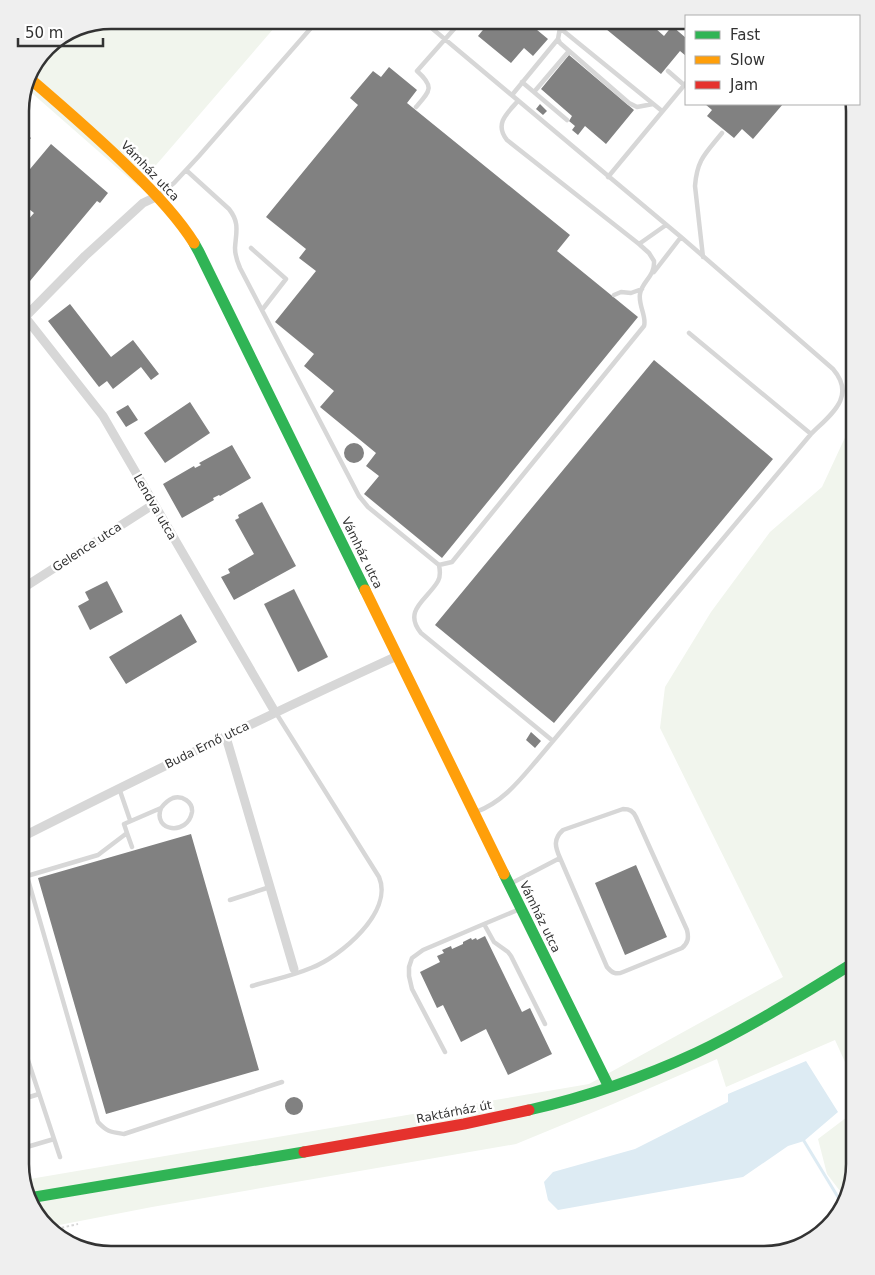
<svg xmlns="http://www.w3.org/2000/svg" width="875" height="1275" font-family="'DejaVu Sans',sans-serif">
<style>
.green{fill:#f1f5ed}
.water{fill:#ddebf3}
.lines{fill:none;stroke-linecap:round;stroke-linejoin:round}
.stream{stroke:#ddebf3;stroke-width:3}
.building{fill:#818181}
.path{stroke:#d6d6d6;stroke-width:2;stroke-dasharray:2.5 2.5;stroke-linecap:butt}
.lane{stroke:#d7d7d7;stroke-width:4.5}
.street{stroke:#d7d7d7;stroke-width:9}
.fast{stroke:#30b455;stroke-width:11}
.slow{stroke:#ff9f0a;stroke-width:11}
.jam{stroke:#e5322d;stroke-width:11}
.labels{text-anchor:middle;dominant-baseline:central;stroke-width:5;stroke-linejoin:round;paint-order:stroke}
.street-label{font-size:12px;fill:#333;stroke:#fff}
.rim{fill:none;stroke:#333;stroke-width:2.5}
</style>
<rect width="100%" height="100%" fill="#fff"/>
<!-- green -->
<path class="green" d="M111 20H281L138 186 25 87 29 70 51 43Z
M855 416V1165L846 1199 827 1174 818 1139 851 1114 850 1073 835 1040 726 1087 717 1059 613 1104 516 1144 152 1207 49 1227 32 1209 24 1180 589 1084 783 977 660 728 665 687 711 612 770 532 822 487Z"/>
<!-- water -->
<path class="water" d="M806 1061 838 1112 804 1141 788 1146 743 1177 558 1210 548 1200 544 1182 553 1172 635 1149 728 1102V1094Z"/>
<g class="lines">
<!-- stream -->
<path class="stream" d="M804 1141 844 1207"/>
</g>
<!-- building -->
<path class="building" d="M491 20H525L548 39 533 56 524 48 511 63 478 36Z
M595 20H646L664 36 672 26 686 38V56L680 51 661 74Z
M569 55 634 110 606 144 585 126 578 135 572 130 575 126 569 121 572 116 541 89Z
M389 67 417 90 407 103 570 235 557 251 638 317 442 558 364 494 379 476 366 466 376 453 320 407 334 391 304 366 314 354 275 322 316 271 299 258 306 249 266 217 358 105 350 98 373 71 381 77Z
M540 104 547 111 543 115 536 109Z
M705 104H783L753 139 742 129 734 138 707 116 712 110Z
M20 129 31 138 20 151Z
M51 144 108 193 100 203 97 201 30 281 20 272V229L34 213 20 202V181Z
M70 304 111 357 133 340 159 374 151 380 141 367 113 389 107 381 99 387 48 321Z
M654 360 773 459 554 723 435 625Z
M190 402 210 433 165 463 144 433Z
M128 405 138 420 126 427 116 412Z
M344 453a10 10 0 1 1 20 0a10 10 0 1 1-20 0Z
M232 445 251 478 220 496 219 495 213 498 214 500 182 518 163 484 194 466 195 468 201 465 199 463Z
M262 502 296 566 234 600 221 577 230 573 228 569 254 554 235 520 239 518 238 515Z
M107 581 123 612 90 630 78 606 89 600 85 592Z
M294 589 328 657 298 672 264 604Z
M181 614 197 642 126 684 109 657Z
M531 732 541 741 535 748 526 740Z
M191 834 259 1070 106 1114 38 878Z
M636 865 667 937 625 955 595 883Z
M485 936 522 1012 530 1008 552 1054 508 1075 486 1029 461 1042 443 1005 437 1008 420 972 440 962 437 956 444 953 442 950 451 946 452 949 463 944V942L471 938 472 940 476 938 477 940Z
M285 1106a9 9 0 1 1 18 0a9 9 0 1 1-18 0Z"/>
<g class="lines">
<!-- path -->
<path class="path" d="M52 1230 78 1224"/>
<!-- lane -->
<path class="lane" d="M422 20 681 237 833 369C857 397 830 415 811 434L537 760C519 781 503 802 476 812
M550 20 662 111
M560 28 558 39 560 43 629 103 637 107 653 104
M668 71 684 85
M522 82 567 120
M534 92 569 51
M512 95 558 39
M518 101C507 113 494 124 507 140L639 244 666 225
M416 107C430 91 435 87 417 71L462 20
M186 170 229 209C240 223 236 232 235 248 235 255 237 261 240 268L359 496 368 507 439 565
M608 177 686 83
M159 195 174 183 199 156 318 20
M251 248 286 279 262 310
M703 257 695 186C697 159 706 153 722 133
M654 272 681 237
M614 295 621 292 631 293 642 289
M689 333 811 434
M553 741 421 633C402 610 428 599 438 581 441 576 440 570 439 565L452 562 644 326C647 317 638 305 640 294 642 281 655 277 654 261L649 253 639 244
M119 788 130 820
M161 808C152 832 188 836 192 812 193 802 182 795 173 798 168 800 164 804 161 808L124 824 127 833 98 855 27 876 98 1122C107 1132 111 1132 124 1134L282 1082
M623 809C630 809 633 811 636 817L687 930C689 938 688 943 682 948L623 972C616 975 612 973 607 967L560 858C555 847 553 839 563 830Z
M127 833 132 847
M510 884 560 858
M230 900 270 887
M484 924 520 909
M252 986C272 980 292 976 311 968 340 957 394 912 379 877L276 713
M20 1036 60 1157
M445 1052 412 989 409 976V967L412 958 423 950 484 924 494 942 508 952 511 956 545 1024
M20 1100 39 1094
M20 1149 54 1139"/>
<!-- street -->
<path class="street" d="M20 313 25 317 103 416 275 712
M25 317 85 256 143 203 158 196
M20 590 154 504
M226 737 294 969
M20 838C145 775 270 714 397 656"/>
<!-- fast -->
<path class="fast" d="M194 243 199 252 365 590
M504 874 609 1087
M529 1110C586 1097 642 1078 696 1053 751 1027 803 994 855 962
M29 1198 304 1152"/>
<!-- slow -->
<path class="slow" d="M28 77C63 107 98 137 131 170 155 193 177 216 194 243
M365 590 504 874"/>
<!-- jam -->
<path class="jam" d="M304 1152 464 1124 529 1110"/>
</g>
<g class="labels">
<!-- street labels -->
<g class="street-label">
<text transform="translate(150 171) rotate(46)">Vámház utca</text>
<text transform="translate(155 507) rotate(60)">Lendva utca</text>
<text transform="translate(87 547) rotate(-33)">Gelence utca</text>
<text transform="translate(362 553) rotate(64)">Vámház utca</text>
<text transform="translate(207 745) rotate(-26)">Buda Ernő utca</text>
<text transform="translate(540 917) rotate(64)">Vámház utca</text>
<text transform="translate(454 1112) rotate(-11)">Raktárház út</text>
</g>
</g>
<!-- crop -->
<path d="M0 0H875V1275H0ZM111 29H764A82 82 0 0 1 846 111V1164A82 82 0 0 1 764 1246H111A82 82 0 0 1 29 1164V111A82 82 0 0 1 111 29Z" fill="#efefef" fill-rule="evenodd"/>
<path class="rim" d="M111 29H764A82 82 0 0 1 846 111V1164A82 82 0 0 1 764 1246H111A82 82 0 0 1 29 1164V111A82 82 0 0 1 111 29Z"/>
<!-- legend -->
<rect x="685" y="15" width="175" height="90" fill="#ffffff" stroke="#adadad"/>
<rect x="695" y="31" width="25" height="8" fill="#30b455" stroke="#adadad"/>
<text x="730" y="40" font-size="15" fill="#333333">Fast</text>
<rect x="695" y="56" width="25" height="8" fill="#ff9f0a" stroke="#adadad"/>
<text x="730" y="65" font-size="15" fill="#333333">Slow</text>
<rect x="695" y="81" width="25" height="8" fill="#e5322d" stroke="#adadad"/>
<text x="730" y="90" font-size="15" fill="#333333">Jam</text>
<!-- scale -->
<path d="M18 38v8h85v-8" fill="none" stroke="#333333" stroke-width="2.5"/>
<text x="25" y="38" font-size="15" fill="#333333" stroke="#ffffff" stroke-width="4" paint-order="stroke">50 m</text>
</svg>
